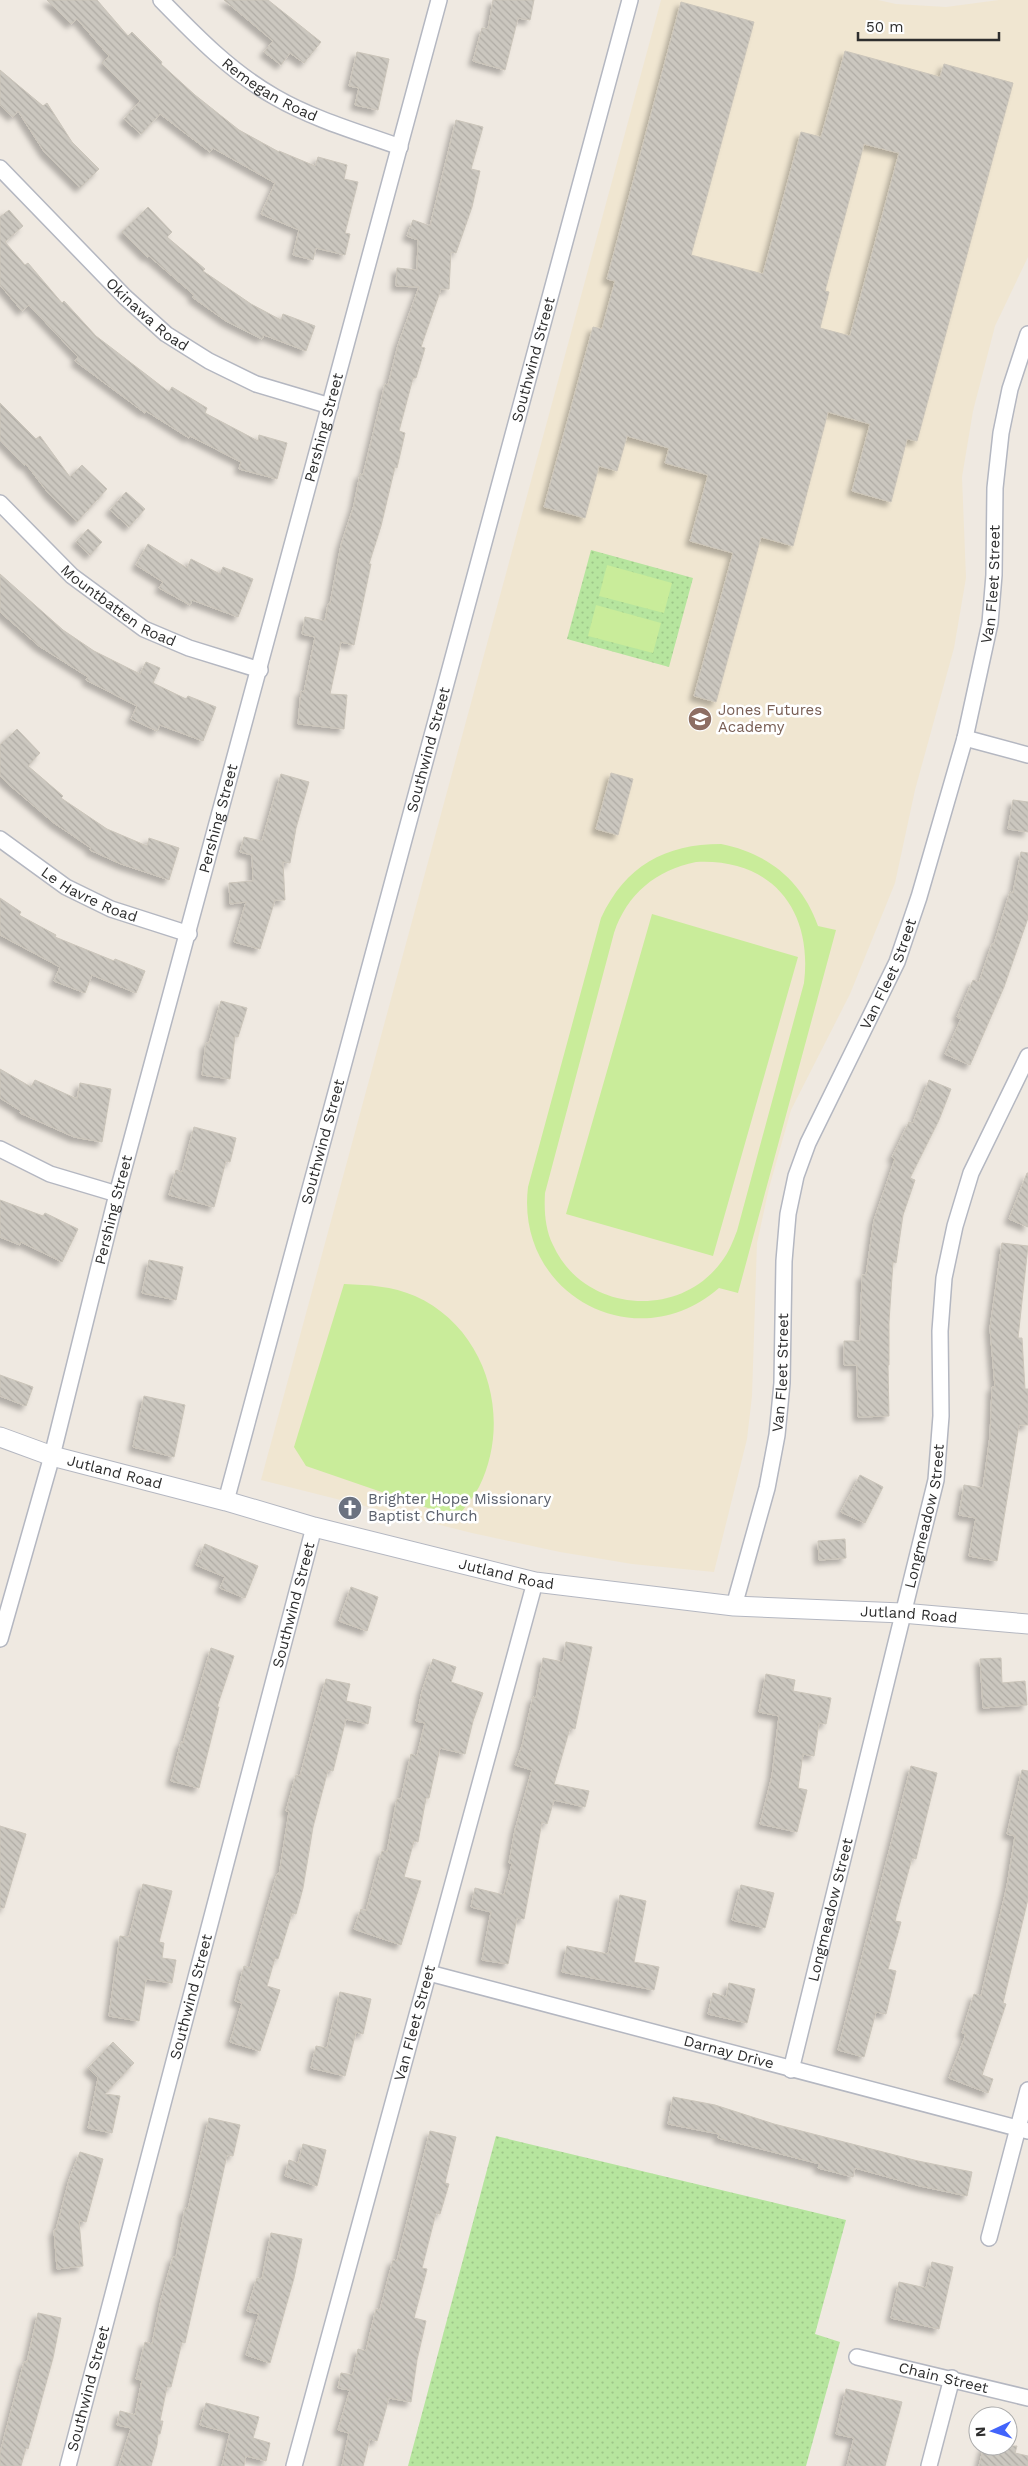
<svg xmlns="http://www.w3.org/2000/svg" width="1028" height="2466" font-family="'Work Sans',sans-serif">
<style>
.education{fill:#f0e6d1}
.park{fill:url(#park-dots)}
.pitch{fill:#c9ec9a;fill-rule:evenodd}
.building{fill:url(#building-back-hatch);stroke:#cbc5ba;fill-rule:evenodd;filter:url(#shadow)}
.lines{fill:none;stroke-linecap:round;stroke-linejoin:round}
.minor-casing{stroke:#b4b7c1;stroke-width:18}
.tertiary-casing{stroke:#b4b7c1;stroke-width:21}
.minor{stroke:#fff;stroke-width:15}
.tertiary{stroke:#fff;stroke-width:19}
.labels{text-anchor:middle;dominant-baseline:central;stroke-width:5;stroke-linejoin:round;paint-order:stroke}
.street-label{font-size:15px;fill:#2e2e2e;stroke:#fff}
.education-label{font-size:15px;fill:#785e54;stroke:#fff;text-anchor:start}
.worship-label{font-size:15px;fill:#5b616d;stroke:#fff;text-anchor:start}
</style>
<defs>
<pattern id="park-dots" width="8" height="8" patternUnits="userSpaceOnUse" patternTransform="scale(1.25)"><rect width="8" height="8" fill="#b6e59e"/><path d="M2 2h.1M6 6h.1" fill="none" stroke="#9dc588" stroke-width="1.8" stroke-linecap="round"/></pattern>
<pattern id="building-back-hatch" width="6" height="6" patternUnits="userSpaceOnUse" patternTransform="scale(1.25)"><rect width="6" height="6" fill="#cbc7bf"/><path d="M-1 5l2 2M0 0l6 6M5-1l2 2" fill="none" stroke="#afaba4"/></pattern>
<filter id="shadow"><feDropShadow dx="-4.5" dy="4.5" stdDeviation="2.5" flood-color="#0004"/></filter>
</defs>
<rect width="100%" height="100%" fill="#efe9e1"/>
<!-- education -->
<path class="education" d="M661 0H878L896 4 946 7 999 0H1028V257L995 326 973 411 962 477 966 578 954 648 915 790 895 883 850 994 791 1110 769 1188 757 1243 752 1396 747 1439 714 1572 632 1564 560 1552 472 1533 261 1480Z"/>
<!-- park -->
<path class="park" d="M591 550 693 578 669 667 567 639Z
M496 2136 846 2220 815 2334 840 2342 806 2466H408Z"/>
<!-- pitch -->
<path class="pitch" d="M607 565 672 583 664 613 599 596Z
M596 605 661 623 653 653 588 636Z
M721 844C767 853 802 880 818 926L836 930 738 1293 719 1288C637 1360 515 1295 528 1187L601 918C625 866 665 844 721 844ZM696 862C772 858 813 910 804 983L737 1231C733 1241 729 1252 722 1261 679 1321 583 1312 553 1245 545 1229 544 1210 545 1193L614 933C627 894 656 870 696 862Z
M652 914 798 957 713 1256 566 1214Z
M344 1284C369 1285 392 1286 415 1296 487 1328 513 1419 479 1487 473 1498 464 1508 457 1518L306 1466 294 1447Z"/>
<!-- building -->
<path class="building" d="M47 0H97L128 36 132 32 162 62 161 64 195 95 239 130 279 152V151L315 166 318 157 347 165 344 179 358 182 345 233 350 234 345 255 316 248 313 260 293 255 299 230 261 214 275 183 213 148 210 152 160 114 141 134 124 119 140 101 102 63 109 56 77 19 71 24Z
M224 0H268L321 42 304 63 290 53 281 65 264 52 273 41Z
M493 0H534L530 20 518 18 505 70 473 61 482 28 488 29Z
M681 2 754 22 691 255 763 274 801 132 821 137 845 51 940 77 944 64 1013 83 917 441 907 439 891 502 852 491 870 424 828 412 793 546 761 537 716 702 694 696 733 553 690 541 708 475 665 463 669 448 627 436 617 471 599 466 585 518 544 507 593 327 602 329 615 281 607 279ZM864 144 899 153 850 336 820 328 829 292 825 291Z
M357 52 389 59 378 110 355 105 359 88 349 86Z
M0 70 43 106 47 103 72 142 99 169 80 188 45 153 18 111 13 117 0 105Z
M456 120 483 127 471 169 480 171 472 207 456 253 451 252 449 289H441L421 347 425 348 416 378H413L399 431 405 433 397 468 395 467 381 526 369 564H371L354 645 341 642 330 694 347 695 344 729 298 724 301 691 304 692 315 637 302 634 305 617 325 621 328 604H330L341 545 354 505 360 474 363 475 385 384 388 385 398 345 419 287 396 286 397 268 417 270 418 240 407 236 413 220 430 226Z
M148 207 172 232 167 237 205 269 203 271 251 304 281 320 283 314 315 326 306 351 264 335 262 339 226 321 192 297 194 295 149 256 147 257 122 232Z
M9 210 23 226 5 242 25 265 28 263 62 303 64 301 96 336 169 392 172 387 207 408 205 413 258 441 259 435 287 443 277 479 239 469 241 462 190 436 189 438 146 411 145 413 75 361 78 357 29 305 22 311 0 285V217Z
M0 403 36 439 40 436 70 477 82 465 107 489 77 522 49 494 26 464 24 465 0 440Z
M126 492 145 509 129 527 110 510Z
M88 529 102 542 90 555 76 542Z
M148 544 187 568 191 559 220 574 223 567 253 579 238 617 192 600 190 605 159 588 163 582 136 565Z
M0 574 63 630 94 651 140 674 146 662 160 668 153 683 186 699 188 696 216 707 203 741 160 725 157 731 131 719 137 706 86 680 88 677 39 646 0 612Z
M17 729 40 753 28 766 63 796 61 798 107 829 147 846 149 838 179 848 169 880 121 864 90 850 91 848 54 823 7 783 0 776V745Z
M611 773 633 779 618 835 596 829Z
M281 774 309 782 296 828 290 863 283 862 285 900H275L260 949 234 942 246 902 230 904 229 883 253 881 252 855 240 852 244 837 262 841Z
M1013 800 1028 802V832L1008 829Z
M1021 852 1028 853V918L1004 987 970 1065 945 1054 961 1019 957 1017 973 980 979 982 992 944H994L1010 892 1013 893Z
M0 898 21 912 19 915 56 935 55 937 114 961 115 959 145 971 136 993 92 975 85 993 54 981 60 967 0 935Z
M221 1001 247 1008 238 1037 235 1036 230 1079 202 1075 206 1043H209Z
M0 1069 31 1087 35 1080 77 1099 80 1083 111 1089 102 1142 74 1137 20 1113 21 1111 0 1098Z
M929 1080 951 1089 939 1120 910 1178 915 1180 903 1215 896 1263 893 1262 889 1322V1365H888L889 1416 858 1417 857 1365H844V1341H860L862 1275H866L874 1220 895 1159 892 1157 909 1122 913 1123Z
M194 1127 236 1138 230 1162 226 1161 214 1207 169 1195 176 1170 182 1172Z
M1027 1173H1028V1227L1009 1219Z
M0 1200 43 1216 45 1213 78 1229 62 1262 21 1242 20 1245 0 1237Z
M1002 1243 1028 1246 1018 1338H1022L1025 1389H1028V1425H1019L997 1561 969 1556 976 1518 959 1515 964 1485 983 1488 990 1436 992 1387H995L990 1328Z
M149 1260 183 1267 176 1300 142 1293Z
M0 1375 33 1387 26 1406 0 1396Z
M144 1396 185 1405 174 1457 133 1447Z
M860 1475 883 1487 865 1523 841 1512Z
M845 1539 846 1558 819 1560 818 1541Z
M205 1544 258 1566 245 1598 220 1588 225 1577 196 1565Z
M351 1587 378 1597 367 1631 339 1621Z
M566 1642 592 1647 575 1729 570 1728 554 1784 589 1791 585 1807 554 1800 547 1824 542 1822 524 1919 517 1918 508 1964 482 1960 491 1912 471 1907 475 1888 504 1895 512 1864 509 1863 515 1830 532 1770 515 1765 522 1746 533 1697 536 1698 543 1658 563 1662Z
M211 1648 234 1656 217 1707H219L199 1788 171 1781 181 1742 183 1743Z
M1001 1658 1002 1683 1025 1681 1027 1705 983 1708 980 1659Z
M433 1659 456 1667 451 1682 483 1693 473 1721 465 1754 440 1748 429 1798H426L418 1842 414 1841 404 1877 421 1881 401 1945 354 1929 361 1909 366 1911 382 1851 387 1852 397 1799H401L411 1754 417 1756 425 1723 416 1721 422 1691Z
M766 1674 795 1680 793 1691 831 1698 826 1724 819 1723 814 1756 803 1754 798 1788 807 1790 797 1832 760 1824 772 1776 779 1716 759 1712Z
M326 1679 350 1684 346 1701 371 1707 368 1724 346 1719 333 1771 328 1770 313 1827 303 1888 296 1914 292 1913 278 1959 275 1958 267 1986 280 1990 260 2051 230 2042 242 2003 235 2001 244 1966 250 1968 277 1874 279 1875 289 1812 286 1811 296 1775 300 1776Z
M911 1766 937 1773 916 1859 912 1858 895 1921 901 1922 888 1969 896 1971 886 2014 876 2012 864 2057 838 2050Z
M1022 1770 1028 1771V1899L1003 2003 1006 2004 982 2075 993 2079 988 2093 949 2078 966 2034 962 2033 974 1994 981 1996 1007 1886 1015 1836 1007 1834Z
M0 1826 26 1834 4 1908H0Z
M143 1884 172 1891 159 1942 164 1943 162 1958 176 1960 172 1983 146 1979 139 2021 109 2016 120 1936 129 1937Z
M741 1885 774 1893 765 1928 732 1920Z
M620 1895 646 1901 634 1962 659 1967 654 1990 562 1972 567 1946 608 1954Z
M729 1983 755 1989 747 2023 708 2014 713 1993 726 1997Z
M340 1992 371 1999 363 2034 356 2032 345 2076 311 2068 316 2046 327 2048Z
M113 2042 134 2063 105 2094 120 2096 112 2133 88 2128 98 2078 88 2068Z
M673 2097 715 2105 774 2124 918 2161 972 2172 967 2196 920 2186 855 2168 853 2177 818 2168 820 2164 718 2138 719 2134 668 2124Z
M209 2118 240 2125 233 2156 227 2155 185 2343 182 2342 171 2387H167L160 2421H163L160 2434H158L157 2445 151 2466H119L131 2428 117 2425 120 2411 135 2415 142 2380 136 2379 145 2342 152 2344 161 2300 173 2257H176L185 2208 188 2209Z
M430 2131 456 2137 445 2183 449 2184 440 2214 436 2213 422 2268 427 2269 414 2318 426 2321 417 2360 411 2402 389 2398 377 2441 370 2439 363 2466H342L349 2433 338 2430 350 2390 338 2388 341 2373 353 2375 358 2349 366 2351 376 2309 380 2310 393 2260 397 2261Z
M303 2144 326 2150 317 2186 285 2176 289 2160 298 2163Z
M80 2152 103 2159 86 2222 79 2221 83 2266 57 2269 54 2230H56L69 2180Z
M271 2233 302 2239 294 2278 270 2363 246 2355 259 2314 247 2311 257 2278 262 2279Z
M932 2262 953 2267 939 2329 891 2318 899 2282 926 2288Z
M38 2313 61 2318 53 2358 28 2449 26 2448 21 2466H0V2453L24 2362H27Z
M846 2389 902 2402 885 2466H847L854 2438 836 2434Z
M206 2403 259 2417 253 2438 270 2443 266 2461 246 2456 244 2466H222L230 2433 200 2425Z
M984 2446H1017L1015 2453 1028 2456V2466H979Z"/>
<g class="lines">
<!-- minor casing -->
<g class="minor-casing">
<g id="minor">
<path id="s1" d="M161 0C196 36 231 72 275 97 313 119 358 132 400 147"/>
<path id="s2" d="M0 168 125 297 166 334 209 361 256 384 330 406"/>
<path id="s3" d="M0 503 72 576 144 629 189 648 260 670"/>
<path d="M965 738 1028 755"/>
<path id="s4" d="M0 839 66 887 111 909 189 934"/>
<path d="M0 1149 50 1174 117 1194"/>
<path id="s5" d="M226 1501 630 0"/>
<path id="s6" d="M734 1606 767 1488 777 1435 782 1383 784 1261 788 1214 796 1176 808 1143 897 962 919 897 965 738 990 623 994 575 995 488 1001 433 1010 389 1028 334"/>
<path id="s7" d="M0 1639 52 1456 117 1194 439 0"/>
<path id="s8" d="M429 1973 1028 2131"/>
<path id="s9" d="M791 2070 936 1480 941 1416 940 1331 944 1278 955 1226 971 1173 1028 1056"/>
<path d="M989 2238 1028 2090"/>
<path id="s10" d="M857 2357 1028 2398"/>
<path id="s11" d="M68 2466 314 1527"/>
<path id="s12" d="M294 2466 535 1582"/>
<path d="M929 2466 952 2378"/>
</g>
</g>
<!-- tertiary casing -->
<g class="tertiary-casing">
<g id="tertiary">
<path id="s13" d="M0 1437 52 1456 226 1501 314 1527 535 1582 734 1606 902 1613 1028 1624"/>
</g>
</g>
<!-- minor -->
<use href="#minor" class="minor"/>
<!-- tertiary -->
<use href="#tertiary" class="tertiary"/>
</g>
<!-- icons -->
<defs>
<g id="school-disc" transform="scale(1.25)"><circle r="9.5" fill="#8d6e63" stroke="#fff"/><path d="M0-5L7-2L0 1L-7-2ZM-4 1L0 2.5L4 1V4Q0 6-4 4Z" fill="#fff"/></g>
<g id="church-disc" transform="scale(1.25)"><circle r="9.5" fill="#6b7280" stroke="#fff"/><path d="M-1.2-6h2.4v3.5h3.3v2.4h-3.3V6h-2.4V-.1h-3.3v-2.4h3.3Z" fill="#fff"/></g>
</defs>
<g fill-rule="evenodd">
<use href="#school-disc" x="700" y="719"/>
<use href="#church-disc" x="350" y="1508"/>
</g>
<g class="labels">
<!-- street labels -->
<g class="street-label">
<text stroke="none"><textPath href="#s1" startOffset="142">Remegan Road</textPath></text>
<text stroke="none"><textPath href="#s2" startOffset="208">Okinawa Road</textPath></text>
<text stroke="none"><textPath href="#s5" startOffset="1182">Southwind Street</textPath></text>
<text stroke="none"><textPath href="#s7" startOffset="1254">Pershing Street</textPath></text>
<text stroke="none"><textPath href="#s6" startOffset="1064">Van Fleet Street</textPath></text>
<text stroke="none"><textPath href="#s3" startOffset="158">Mountbatten Road</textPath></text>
<text stroke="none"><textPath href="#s5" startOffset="778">Southwind Street</textPath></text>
<text stroke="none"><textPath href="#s7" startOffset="849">Pershing Street</textPath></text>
<text stroke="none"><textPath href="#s4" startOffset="106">Le Havre Road</textPath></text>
<text stroke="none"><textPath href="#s6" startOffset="659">Van Fleet Street</textPath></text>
<text stroke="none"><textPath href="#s5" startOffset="372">Southwind Street</textPath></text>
<text stroke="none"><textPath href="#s7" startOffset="444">Pershing Street</textPath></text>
<text stroke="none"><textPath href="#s6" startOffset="239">Van Fleet Street</textPath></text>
<text stroke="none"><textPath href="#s13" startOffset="120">Jutland Road</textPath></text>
<text stroke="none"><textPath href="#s9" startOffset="570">Longmeadow Street</textPath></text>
<text stroke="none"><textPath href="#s13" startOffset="525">Jutland Road</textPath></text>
<text stroke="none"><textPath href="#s11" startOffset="890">Southwind Street</textPath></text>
<text stroke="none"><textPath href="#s13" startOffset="930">Jutland Road</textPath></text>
<text stroke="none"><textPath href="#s9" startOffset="165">Longmeadow Street</textPath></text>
<text stroke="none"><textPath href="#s11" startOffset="485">Southwind Street</textPath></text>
<text stroke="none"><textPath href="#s12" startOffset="459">Van Fleet Street</textPath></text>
<text stroke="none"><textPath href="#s8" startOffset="310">Darnay Drive</textPath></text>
<text stroke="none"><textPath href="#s10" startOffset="89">Chain Street</textPath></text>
<text stroke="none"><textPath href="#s11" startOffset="80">Southwind Street</textPath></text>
</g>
<!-- education labels -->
<g class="education-label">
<text x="718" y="710">Jones Futures<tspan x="718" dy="17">Academy</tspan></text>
</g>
<!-- worship labels -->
<g class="worship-label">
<text x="368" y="1499">Brighter Hope Missionary<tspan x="368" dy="17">Baptist Church</tspan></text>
</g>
</g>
<!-- north arrow -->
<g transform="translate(993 2431) rotate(266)"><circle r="24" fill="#ffffff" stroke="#ababab"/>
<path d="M0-4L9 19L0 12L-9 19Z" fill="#4264fb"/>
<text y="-8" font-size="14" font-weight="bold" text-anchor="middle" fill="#2e2e2e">N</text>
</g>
<!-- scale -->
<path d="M858 32v8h141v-8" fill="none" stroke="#2e2e2e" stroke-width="2.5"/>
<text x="866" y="32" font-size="15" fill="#2e2e2e" stroke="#ffffff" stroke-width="4" paint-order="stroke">50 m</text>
</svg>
